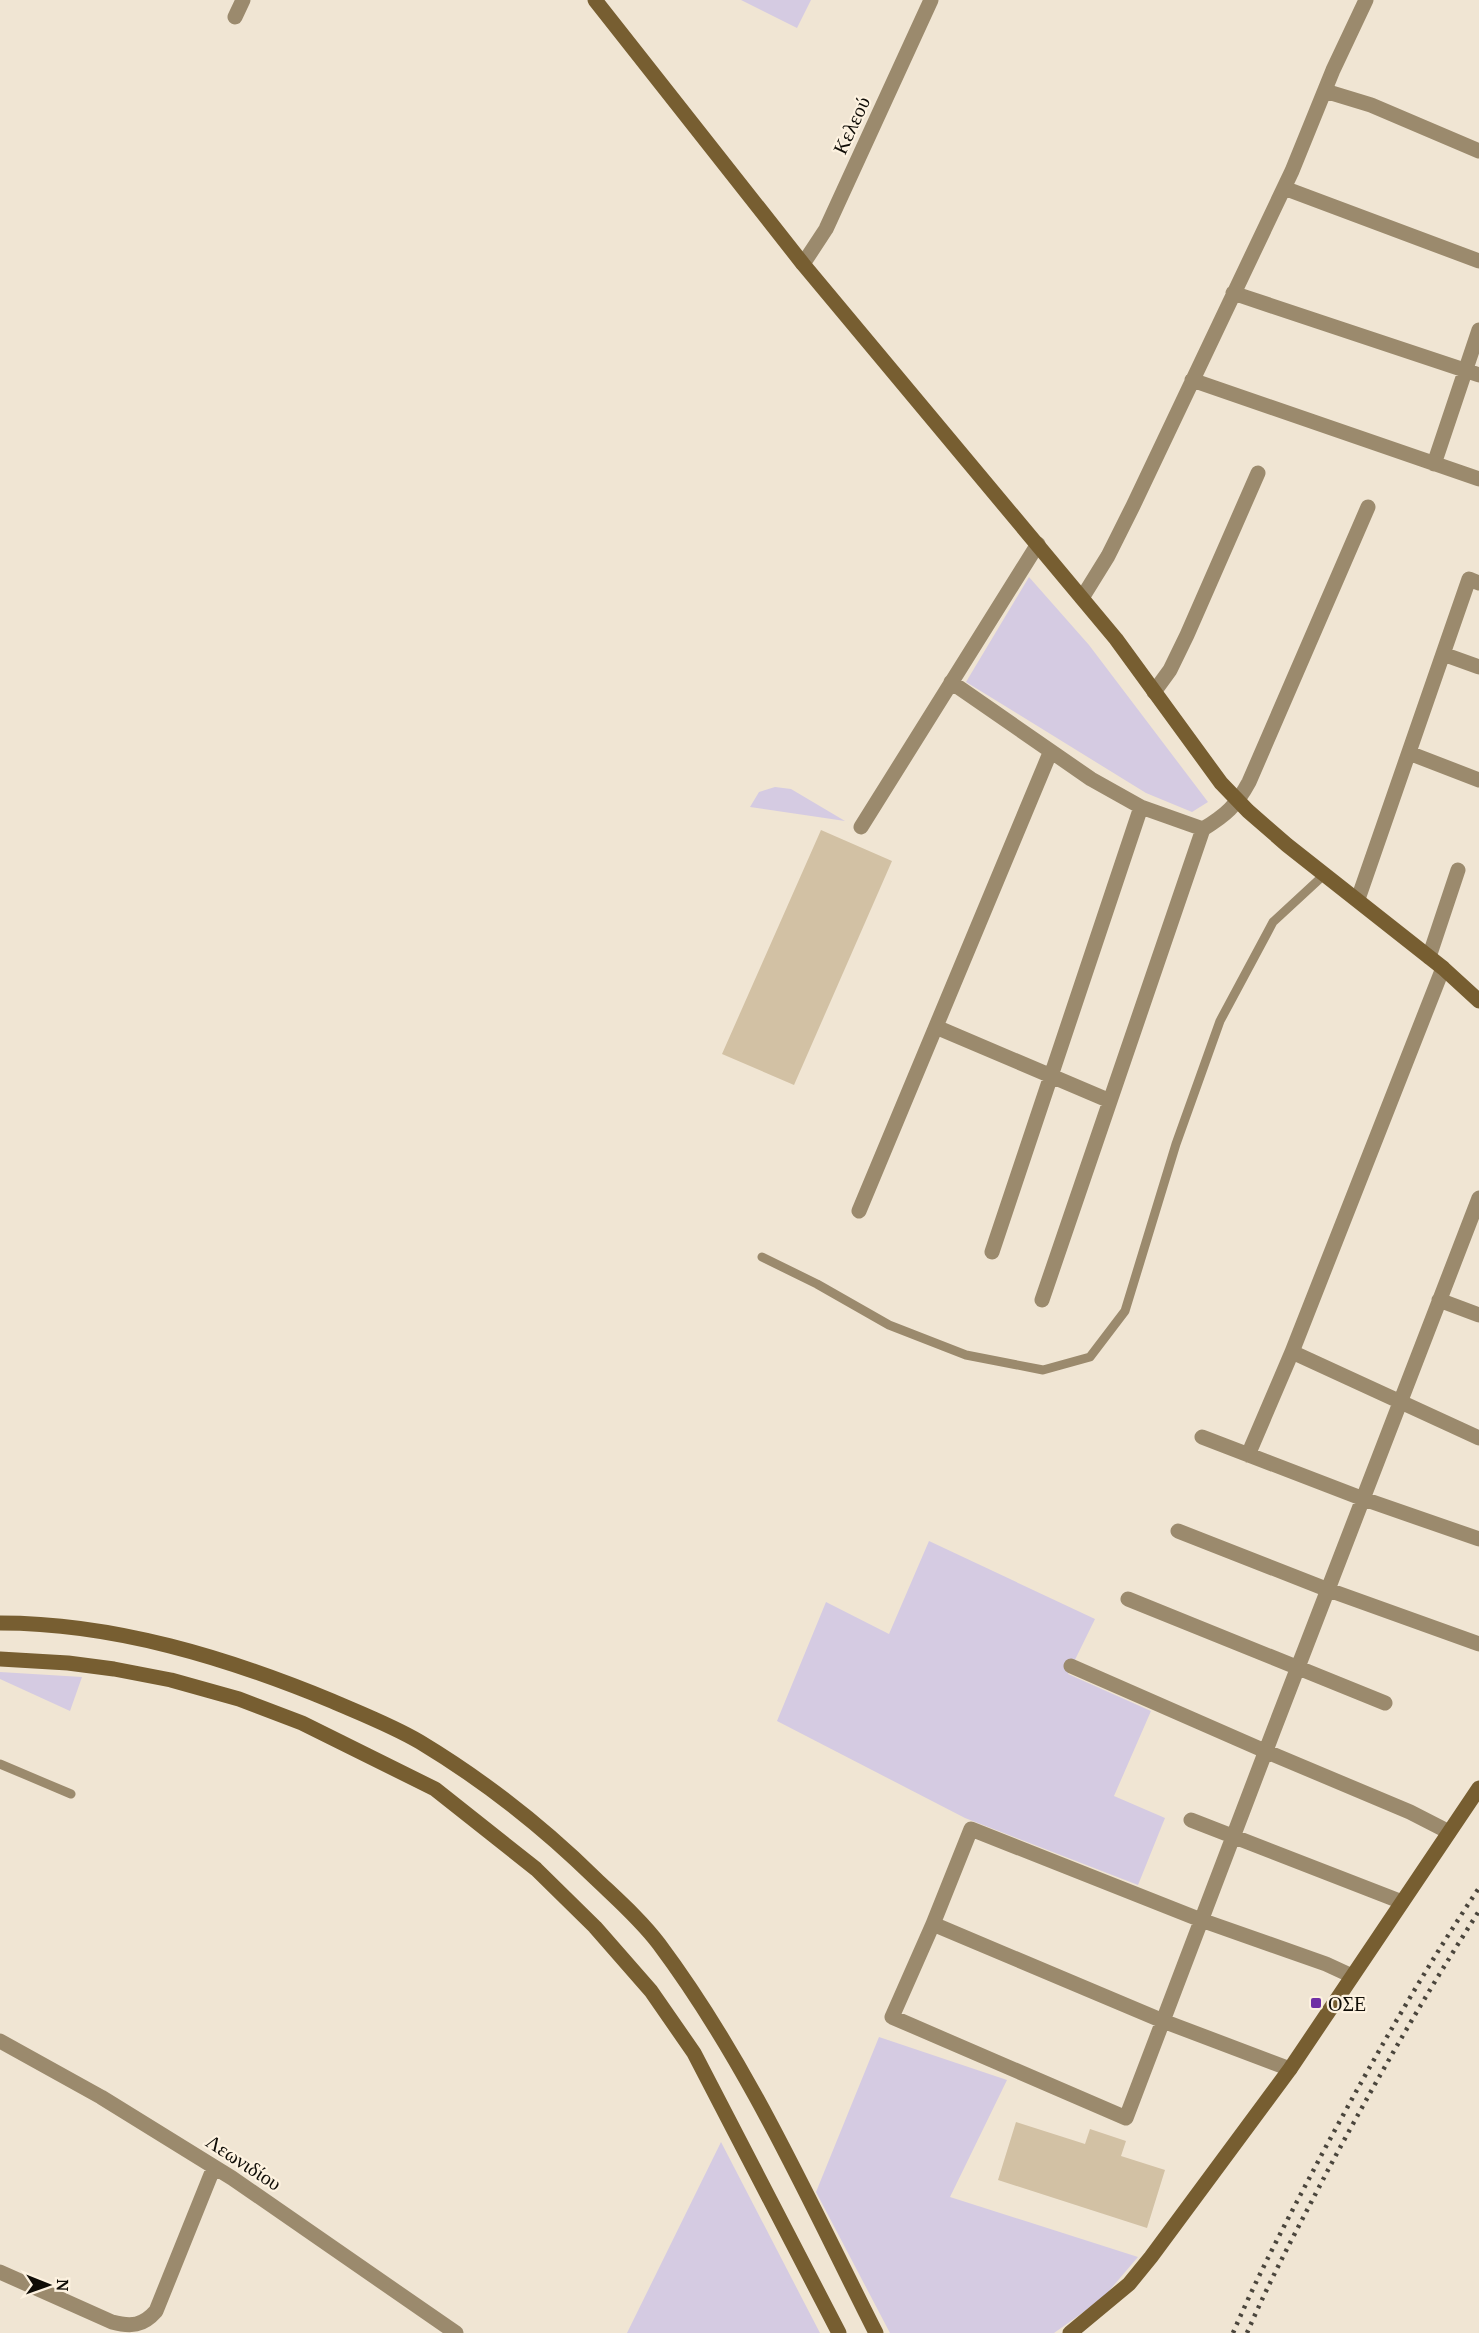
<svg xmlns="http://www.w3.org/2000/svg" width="1479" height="2333" font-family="'PT Serif',serif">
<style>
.green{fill:#d5cbe2}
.building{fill:#d2c1a4}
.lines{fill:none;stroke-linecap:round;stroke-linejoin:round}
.lane{stroke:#9b8a6d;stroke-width:9}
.street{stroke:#9b8a6d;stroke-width:15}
.secondary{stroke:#775e31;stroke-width:15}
.rail{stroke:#4a453c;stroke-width:4.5;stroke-dasharray:3 6;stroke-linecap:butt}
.poi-dot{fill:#7030a5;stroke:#fdf2e0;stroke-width:2}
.labels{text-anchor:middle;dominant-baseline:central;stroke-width:4.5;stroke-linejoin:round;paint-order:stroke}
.street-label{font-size:20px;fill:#100d07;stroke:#fdf2e0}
.poi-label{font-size:20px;fill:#100d07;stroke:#fdf2e0;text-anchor:start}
</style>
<rect width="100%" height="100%" fill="#f0e5d3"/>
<!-- green -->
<path class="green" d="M741 0H811L797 28Z
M1029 577 1089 645 1208 802 1192 812 1146 793 966 682Z
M775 787 791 789 845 821 750 807 759 792Z
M929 1541 1095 1619 1068 1674 1151 1711 1114 1796 1165 1818 1138 1885 965 1818 777 1721 826 1602 889 1634Z
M0 1672 82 1677 70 1711 0 1679Z
M879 2037 1007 2080 950 2197 1138 2257 1102 2299 1054 2333H890L816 2192Z
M721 2142 820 2333H627Z"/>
<!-- building -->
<path class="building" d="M821 830 892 861 794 1085 722 1054Z
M1016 2122 1085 2144 1090 2129 1126 2141 1121 2156 1165 2170 1147 2228 998 2180Z"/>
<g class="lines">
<!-- lane -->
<path class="lane" d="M762 1257 817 1284 889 1325 966 1355 1043 1370 1090 1357 1125 1311 1176 1144 1220 1021 1273 922 1325 874
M0 1764 71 1794"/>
<!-- street -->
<path class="street" d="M235 17 243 0
M1325 91 1371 105 1479 151
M1284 188 1479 261
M803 264 826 229 931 0
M1233 293 1479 375
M1192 380 1479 479
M1434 464 1479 330
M1082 598 1108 556 1133 506 1292 171 1333 70 1366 0
M1443 654 1479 667
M951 682 1091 779 1141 807 1203 829C1226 815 1236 806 1249 782L1368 507
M1154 692 1170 670 1187 635 1258 473
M1409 753 1479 780
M861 827 1038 544
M1358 899 1469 579 1479 583
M1429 957 1458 870
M936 1027 1110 1101
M859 1211 1050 753
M992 1252 1141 807
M1042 1300 1203 829
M1439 1300 1479 1315
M1292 1352 1479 1438
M1202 1437 1361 1498 1479 1539
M1248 1455 1292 1352 1443 968
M1178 1531 1326 1589 1479 1644
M1128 1599 1385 1703
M1071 1666 1265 1751 1410 1812 1449 1832
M1191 1820 1402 1902
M933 1924 1163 2021 1290 2069
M1352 1976 1326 1964 1201 1920 971 1829 933 1924 892 2017 1126 2118C1243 1811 1359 1504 1479 1198
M0 2041 101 2097 232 2178 456 2333
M0 2272 112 2322C131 2327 143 2326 156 2311L214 2167"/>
<!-- secondary -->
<path class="secondary" d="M595 0 803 264 1116 639 1221 783 1248 811 1287 845 1443 968 1479 1001
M0 1623C114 1623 228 1658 332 1701 362 1714 393 1726 420 1742 483 1780 543 1827 596 1879 617 1899 641 1920 659 1944 748 2063 809 2201 876 2333
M0 1659 68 1663 114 1669 171 1680 239 1699 302 1723 435 1789 536 1869 595 1927 651 1991 694 2053 839 2333
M1070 2333 1129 2284 1151 2257 1290 2069 1479 1788"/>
<!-- rail -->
<path class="rail" d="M1233 2333C1259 2272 1291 2213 1322 2154 1371 2063 1422 1973 1479 1888
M1247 2333C1271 2277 1300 2224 1328 2170 1375 2082 1425 1995 1479 1911"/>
</g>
<!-- markers -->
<rect class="poi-dot" x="1310" y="1997" width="12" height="12" rx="3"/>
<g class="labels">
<!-- street labels -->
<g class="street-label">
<text transform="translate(851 125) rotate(-65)">Κελεού</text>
<text transform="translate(244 2162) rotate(33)">Λεωνιδίου</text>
</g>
<!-- poi labels -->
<g class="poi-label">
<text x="1328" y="2003">ΟΣΕ</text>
</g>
</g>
<!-- north arrow -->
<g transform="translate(48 2285) rotate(91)" stroke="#fdf2e0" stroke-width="4.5" paint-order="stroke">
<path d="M0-4.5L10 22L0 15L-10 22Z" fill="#100d07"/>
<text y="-9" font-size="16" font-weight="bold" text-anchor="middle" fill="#100d07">N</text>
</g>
</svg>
